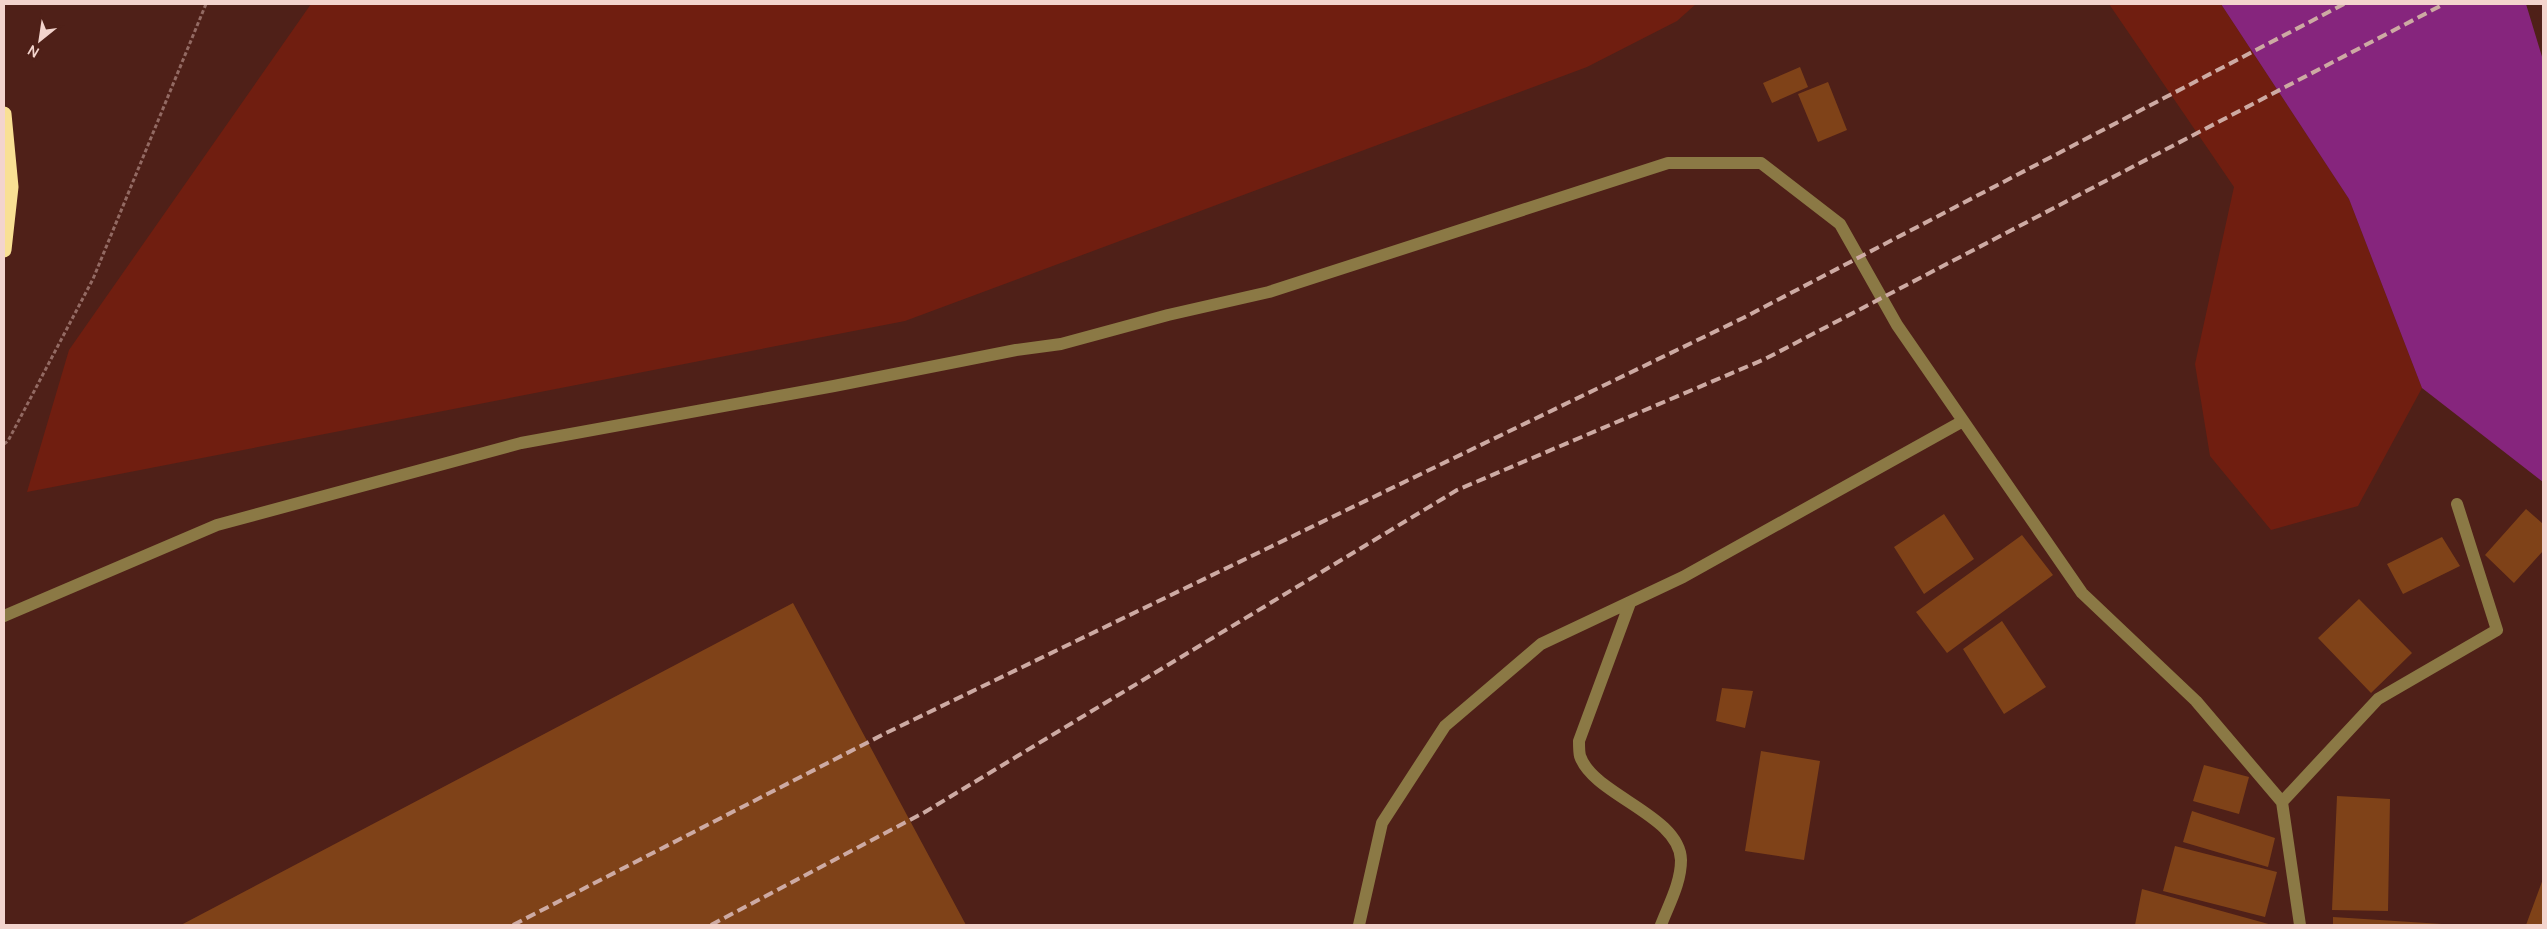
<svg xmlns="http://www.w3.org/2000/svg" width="2547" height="929" font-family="Manrope,sans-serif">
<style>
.green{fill:#701e10}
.water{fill:#86257d}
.building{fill:#7f4218}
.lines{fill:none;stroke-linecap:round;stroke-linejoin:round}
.path{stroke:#936a63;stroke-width:3;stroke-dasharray:4 2.5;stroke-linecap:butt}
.minor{stroke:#8b7945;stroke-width:12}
.highway{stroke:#f9e094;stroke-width:15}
.rail{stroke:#cdaaa3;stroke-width:4;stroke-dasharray:10 5;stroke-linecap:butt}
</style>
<rect width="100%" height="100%" fill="#4f2018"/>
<!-- green -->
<path class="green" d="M311 4H1696L1677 21 1587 67 905 321 27 492 69 350Z
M2109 4H2221L2349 199 2422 388 2358 506 2271 530 2210 456 2195 364 2234 187Z"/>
<!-- water -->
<path class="water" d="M2221 4H2526L2543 60V482L2422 388 2349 199Z"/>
<!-- building -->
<path class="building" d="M1800 67 1808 87 1772 103 1763 83Z
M1828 82 1847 130 1818 142 1798 94Z
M2526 509 2543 524V551L2514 583 2485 555Z
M1944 514 1974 559 1924 594 1894 547Z
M2022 535 2053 575 1947 653 1916 612Z
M2442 537 2460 566 2403 594 2387 564Z
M2359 599 2412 653 2371 693 2318 638Z
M793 603 966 925H181Z
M2002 621 2046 687 2004 714 1963 649Z
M1722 688 1753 691 1745 728 1716 721Z
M1761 751 1820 761 1804 860 1745 851Z
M2204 765 2249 777 2239 814 2193 801Z
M2337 796 2390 799 2388 911 2332 910Z
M2192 811 2275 838 2268 867 2183 842Z
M2175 846 2277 872 2265 917 2163 891Z
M2543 879V925H2526Z
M2142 889 2272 925H2135Z
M2333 917 2442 924V925H2333Z"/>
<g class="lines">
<!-- path -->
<path class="path" d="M4 444 8 441 93 279 206 4"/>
<!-- minor -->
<path class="minor" d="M1630 603 1579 741C1579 746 1579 752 1580 756 1593 795 1680 815 1681 860 1681 883 1669 904 1661 925
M4 616 217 525 521 443 834 386 1016 350 1061 344 1168 315 1269 292 1668 163H1761L1840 224 1897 325 2082 593 2196 701 2282 802 2300 925
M2282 802 2378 699 2497 630 2457 504
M1359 925 1382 823 1445 726 1541 644 1683 577 1963 421"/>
<!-- highway -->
<path class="highway" d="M4 114 11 187 4 250"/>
<!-- rail -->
<path class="rail" d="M513 925 884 734 1743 318 2344 4
M711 925 925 812 1457 490 1765 359 2444 4"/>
</g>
<!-- border -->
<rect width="2547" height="929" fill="none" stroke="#f3d4cd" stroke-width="10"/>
<!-- north arrow -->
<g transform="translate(40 40) rotate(210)" stroke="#4f2018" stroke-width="4" paint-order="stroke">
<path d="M0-4L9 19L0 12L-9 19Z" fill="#f3d4cd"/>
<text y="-8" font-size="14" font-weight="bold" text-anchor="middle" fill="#f3d4cd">N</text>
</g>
</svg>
